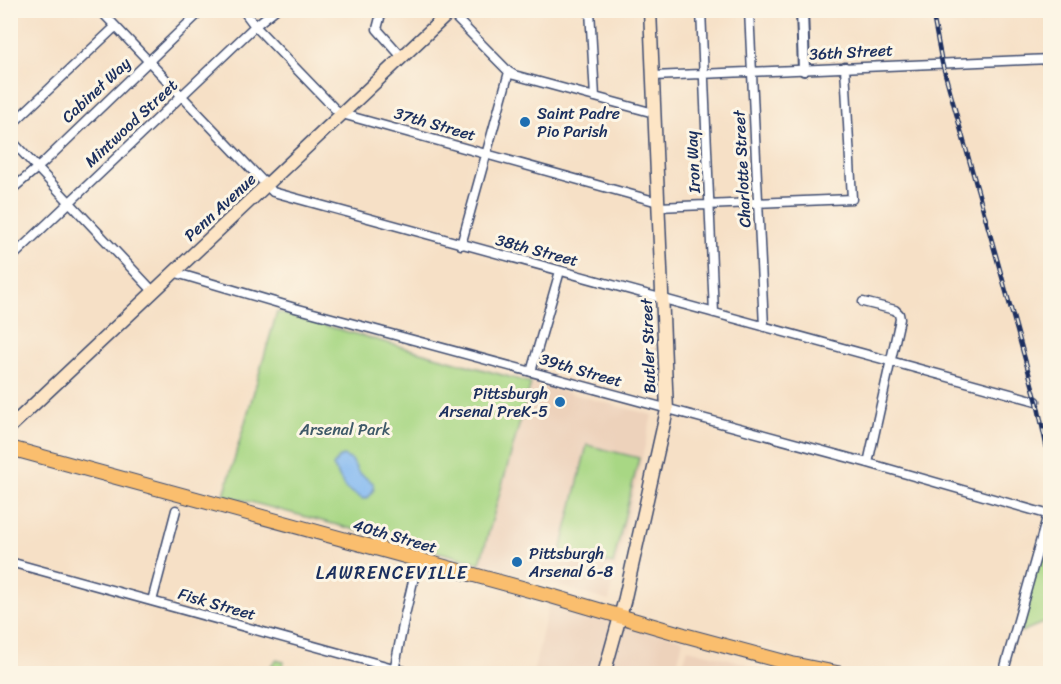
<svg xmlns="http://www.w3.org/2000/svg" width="1061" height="684" font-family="Sriracha,sans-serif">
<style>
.built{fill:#edd2bb}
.green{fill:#a8d784;stroke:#628371;stroke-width:1.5}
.water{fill:#83b9f2;stroke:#4f74a8;stroke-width:1.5}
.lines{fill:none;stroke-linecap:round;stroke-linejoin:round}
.minor-casing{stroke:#3c4a6e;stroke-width:11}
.tertiary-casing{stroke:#3c4a6e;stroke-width:14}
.secondary-casing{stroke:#3c4a6e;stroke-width:15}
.primary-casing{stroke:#3c4a6e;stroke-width:16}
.minor{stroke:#fff;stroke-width:8}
.tertiary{stroke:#fff;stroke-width:10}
.secondary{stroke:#fde5c5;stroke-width:12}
.primary{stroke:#fabe6e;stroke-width:14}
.rail-casing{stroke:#1b2f5e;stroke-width:4.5}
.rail{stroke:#fcf5e5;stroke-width:2;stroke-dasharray:7;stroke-linecap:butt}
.poi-dot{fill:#1f6fb2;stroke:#fcf5e5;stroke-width:2}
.labels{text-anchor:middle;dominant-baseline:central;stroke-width:6;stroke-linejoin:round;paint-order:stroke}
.street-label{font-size:16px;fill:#1b2f5e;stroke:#fcf5e5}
.poi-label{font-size:16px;fill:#1b2f5e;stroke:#fcf5e5;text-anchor:start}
.park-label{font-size:16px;fill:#3e5968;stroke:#fcf5e5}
.neighbourhood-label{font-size:18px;letter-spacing:1.5px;fill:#1b2f5e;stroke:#fcf5e5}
</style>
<rect width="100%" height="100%" fill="#fcf5e5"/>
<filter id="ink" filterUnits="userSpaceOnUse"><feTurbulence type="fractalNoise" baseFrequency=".0167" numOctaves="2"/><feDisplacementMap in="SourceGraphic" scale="12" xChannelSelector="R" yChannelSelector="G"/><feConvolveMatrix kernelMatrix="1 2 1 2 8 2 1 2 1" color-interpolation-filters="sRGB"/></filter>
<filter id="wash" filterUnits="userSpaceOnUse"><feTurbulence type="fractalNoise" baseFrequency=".008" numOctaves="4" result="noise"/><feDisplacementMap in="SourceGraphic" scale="24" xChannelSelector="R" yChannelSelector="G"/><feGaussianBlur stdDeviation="1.35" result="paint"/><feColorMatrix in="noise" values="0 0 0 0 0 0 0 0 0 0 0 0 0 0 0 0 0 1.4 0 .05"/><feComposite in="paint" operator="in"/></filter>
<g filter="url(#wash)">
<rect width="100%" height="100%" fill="#f6e0c6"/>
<!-- built -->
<path class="built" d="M531 383 652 415 609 601 480 563Z
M551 595 683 640 675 673 533 674Z
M688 649 748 664 746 673H722L705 670 704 673H680Z"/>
<!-- green -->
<path class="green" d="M277 312 531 383 480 563 224 495Z
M587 445 639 458 613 564 561 551Z
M1039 554 1050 556V620L1021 632 1018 625Z
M276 660 284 662 281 673H255L256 669 261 670 269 668Z"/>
<!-- water -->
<path class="water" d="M343 456 352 460 358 472 373 483 374 489 369 497 363 499 346 489 333 466 338 458Z"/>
</g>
<g filter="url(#ink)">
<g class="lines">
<!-- minor casing -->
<g class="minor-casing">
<path id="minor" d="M100 10 273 192 1036 401
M243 10 255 26 335 109 342 114 658 202
M382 10 377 29 402 57
M590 10 595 97
M701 10 714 313
M749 10 764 327
M450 12 509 72 514 75 654 113
M653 76 1050 59
M10 126 115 27
M10 139 153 291
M10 191 43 163 202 10
M658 207 852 199 845 67
M461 245 509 72
M10 259 255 26 275 10
M173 272 295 308 868 463 1050 515
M863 302 895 310 899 314 900 319 868 463
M531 372 560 271
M10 562 415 674
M152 601 176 510
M394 671 405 615 418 560
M1003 674 1048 514"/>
</g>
<!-- tertiary casing -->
<g class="tertiary-casing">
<path id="tertiary" d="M802 10 804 70"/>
</g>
<!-- secondary casing -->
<g class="secondary-casing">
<path id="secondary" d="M10 427 452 10
M604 674 624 602 667 410 650 10"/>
</g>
<!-- primary casing -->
<g class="primary-casing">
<path id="primary" d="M10 448 551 596 684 635 792 664 842 674"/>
</g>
<!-- minor -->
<use href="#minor" class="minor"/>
<!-- tertiary -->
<use href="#tertiary" class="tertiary"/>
<!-- secondary -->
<use href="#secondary" class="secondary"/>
<!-- primary -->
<use href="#primary" class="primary"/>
<!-- rail casing -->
<g class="rail-casing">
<path id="rail" d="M932 10 942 63 1037 402 1050 463"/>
</g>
<!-- rail -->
<use href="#rail" class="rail"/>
</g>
</g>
<!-- markers -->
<g class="poi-dot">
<circle cx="525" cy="122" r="6"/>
<circle cx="560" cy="402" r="6"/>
<circle cx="517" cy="562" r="6"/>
</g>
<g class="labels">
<!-- street labels -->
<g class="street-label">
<text transform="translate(851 52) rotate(-3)">36th Street</text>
<text transform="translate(96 90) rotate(-43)">Cabinet Way</text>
<text transform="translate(131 123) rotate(-43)">Mintwood Street</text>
<text transform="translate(435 124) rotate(16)">37th Street</text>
<text transform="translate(693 162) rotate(-93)">Iron Way</text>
<text transform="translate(742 169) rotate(-93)">Charlotte Street</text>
<text transform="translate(220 207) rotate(-43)">Penn Avenue</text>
<text transform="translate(537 250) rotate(15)">38th Street</text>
<text transform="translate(648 346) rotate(-92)">Butler Street</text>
<text transform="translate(581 370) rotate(16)">39th Street</text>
<text transform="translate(395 536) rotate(16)">40th Street</text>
<text transform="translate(217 604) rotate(16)">Fisk Street</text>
</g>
<!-- poi labels -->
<g class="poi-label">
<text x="537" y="113">Saint Padre<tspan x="537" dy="18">Pio Parish</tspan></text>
<text x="548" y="393" text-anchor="end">Pittsburgh<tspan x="548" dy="18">Arsenal PreK-5</tspan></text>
<text x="529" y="553">Pittsburgh<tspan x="529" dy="18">Arsenal 6-8</tspan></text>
</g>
<!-- park labels -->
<g class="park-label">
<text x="345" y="429">Arsenal Park</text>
</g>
<!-- neighbourhood labels -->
<g class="neighbourhood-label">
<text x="392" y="573">LAWRENCEVILLE</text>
</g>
</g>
<!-- margin -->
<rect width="1061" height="684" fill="none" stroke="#fcf5e5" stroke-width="36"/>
</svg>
